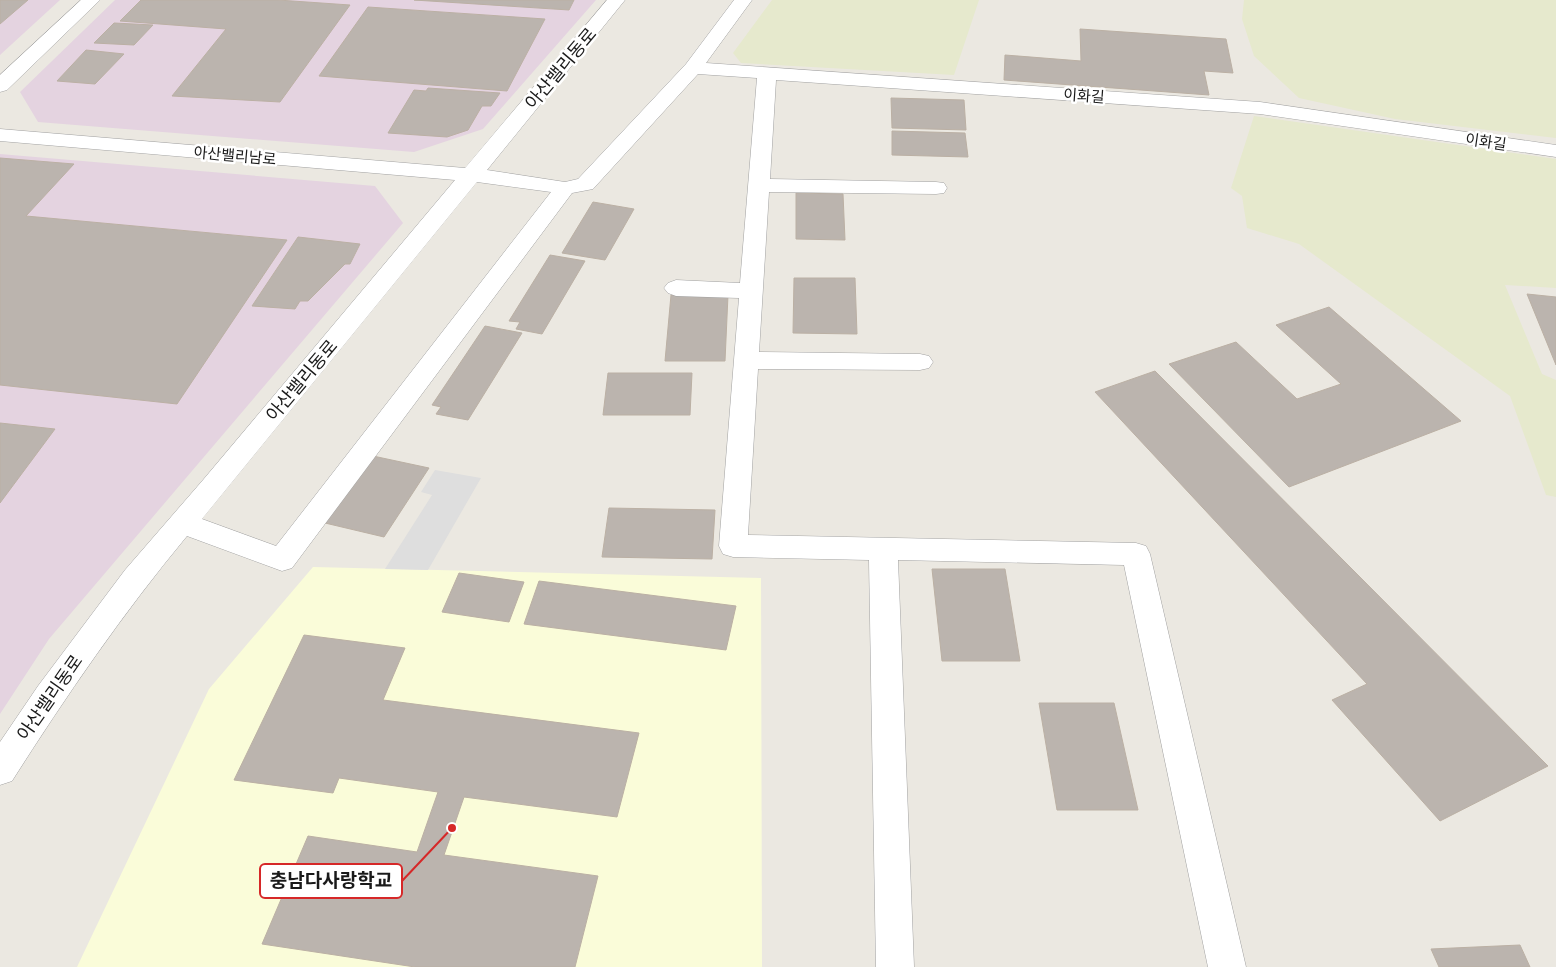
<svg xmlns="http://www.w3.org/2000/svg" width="1556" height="967" font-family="'Exo 2','Noto Sans KR',sans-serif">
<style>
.industrial{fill:#e4d3e0}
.education{fill:#fafcd9}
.farmland{fill:#e6e9cd}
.parking{fill:#dedede}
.building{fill:#bbb4ae;stroke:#bbb0a4}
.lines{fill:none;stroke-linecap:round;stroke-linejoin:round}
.minor-casing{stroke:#a1a1a1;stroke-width:1}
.minor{fill:#fff;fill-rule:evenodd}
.labels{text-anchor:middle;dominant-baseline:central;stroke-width:5;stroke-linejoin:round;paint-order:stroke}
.far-street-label{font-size:15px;fill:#1a1a1a;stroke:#fff}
.street-label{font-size:18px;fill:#1a1a1a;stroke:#fff}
.leader{fill:none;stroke:#d62828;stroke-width:2}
.callout-dot{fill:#d62828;stroke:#fff;stroke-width:2}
.callout{fill:#fff;stroke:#d62828;stroke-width:2}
.callout-label{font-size:19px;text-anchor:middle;font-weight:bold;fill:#1a1a1a}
</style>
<rect width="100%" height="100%" fill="#ebe8e1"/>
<!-- industrial -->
<path class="industrial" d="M0 0H60L0 55Z
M115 0H596L483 129 414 152 38 122 20 92Z
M0 154 375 186 403 223 49 639 0 714Z"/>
<!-- education -->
<path class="education" d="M313 567 761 578 762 967H77L209 689Z"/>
<!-- farmland -->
<path class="farmland" d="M772 0H979L954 75 741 63 733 53Z
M1244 0H1556V138L1395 119 1299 98 1254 56 1242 19Z
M1254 116 1556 159V288L1505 285 1542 374 1556 380V497L1546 495 1510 396 1299 244 1247 228 1242 196 1231 188Z"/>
<!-- parking -->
<path class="parking" d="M435 470 481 478 428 570 385 569 432 495 421 492Z"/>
<!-- building -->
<path class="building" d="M0 0H28L0 24Z
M141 0H278L350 5 280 102 172 96 226 29 120 21Z
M414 0H574L569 10Z
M368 7 545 19 507 91 319 76Z
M114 23 153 25 134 45 94 43Z
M1080 29 1226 39 1233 73 1204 71 1209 95 1004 80 1005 55 1081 61Z
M86 50 124 54 95 84 57 81Z
M428 88 500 93 491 106H482L468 130 447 137 388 133 414 90 426 91Z
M891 98 964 100 966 130 892 128Z
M892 131 965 133 968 157 892 155Z
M0 158 74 164 26 216 287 240 177 404 0 385Z
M796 193 843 194 845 240 796 239Z
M593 202 634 209 605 260 562 253Z
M298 237 360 244 350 264H345L308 301H300L295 309 252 306Z
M550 255 585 261 542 334 516 329 520 322 509 321Z
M794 278H855L857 334 793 333Z
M1527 294 1556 297V365Z
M671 295H728L725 361H665Z
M1329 307 1461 421 1289 487 1169 364 1236 342 1297 399 1341 384 1276 325Z
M485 326 522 333 468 420 436 414 441 407 432 405Z
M1155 371 1548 766 1440 821 1332 700 1367 684 1095 392Z
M608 373H692L690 415H603Z
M0 423 55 429 0 503Z
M373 456 429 468 384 537 325 523Z
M609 508 715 510 712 559 602 557Z
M932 569H1005L1020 661H942Z
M459 573 524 582 509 622 442 612Z
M539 581 736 606 726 650 524 624Z
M304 635 405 648 383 700 639 733 617 817 464 797 444 855 598 876 575 967H415L262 944 308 836 417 852 438 792 339 778 333 793 234 780Z
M1039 703H1114L1138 810H1057Z
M1520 945 1530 967H1439L1431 949Z"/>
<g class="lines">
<!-- minor casing -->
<g class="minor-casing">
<path id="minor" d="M81 0H100L7 90 0 92V75Z
M607 0H625L487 170 565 182 578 179 686 64 734 0H752L706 63 1260 102 1556 145V157L1260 114 776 80 770 179 936 182 944 183 947 188 944 193 936 194 769 192 759 352 920 354 929 356 933 362 929 368 920 370 758 369 748 535 1136 543 1146 546 1150 554 1246 967H1208L1124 565 898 560 914 967H876L869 560 733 557 723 554 719 546 739 298 676 296 668 293 664 288 668 283 676 280 740 283 757 78 698 74 593 189 572 193 292 568 282 571 187 536C123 613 66 696 12 781L0 785V742L38 686 125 570 203 480 455 180 0 141V129L465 168ZM477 182 551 192 276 546 202 519Z"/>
</g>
<!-- minor -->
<use href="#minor" class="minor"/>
</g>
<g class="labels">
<!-- far-street labels -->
<g class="far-street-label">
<text transform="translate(1084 95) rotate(4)">이화길</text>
<text transform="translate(1486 141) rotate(8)">이화길</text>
<text transform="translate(235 155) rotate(5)">아산밸리남로</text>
</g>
<!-- street labels -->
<g class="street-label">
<text transform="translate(560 68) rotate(-50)">아산밸리동로</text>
<text transform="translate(301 380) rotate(-50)">아산밸리동로</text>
<text transform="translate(49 697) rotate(-55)">아산밸리동로</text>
</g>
</g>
<!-- callouts -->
<path class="leader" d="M452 828L402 881"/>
<circle class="callout-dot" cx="452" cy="828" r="5"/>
<rect class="callout" x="260" y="864" width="142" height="34" rx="5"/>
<g class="callout-label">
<text x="331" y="887">충남다사랑학교</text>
</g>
</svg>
